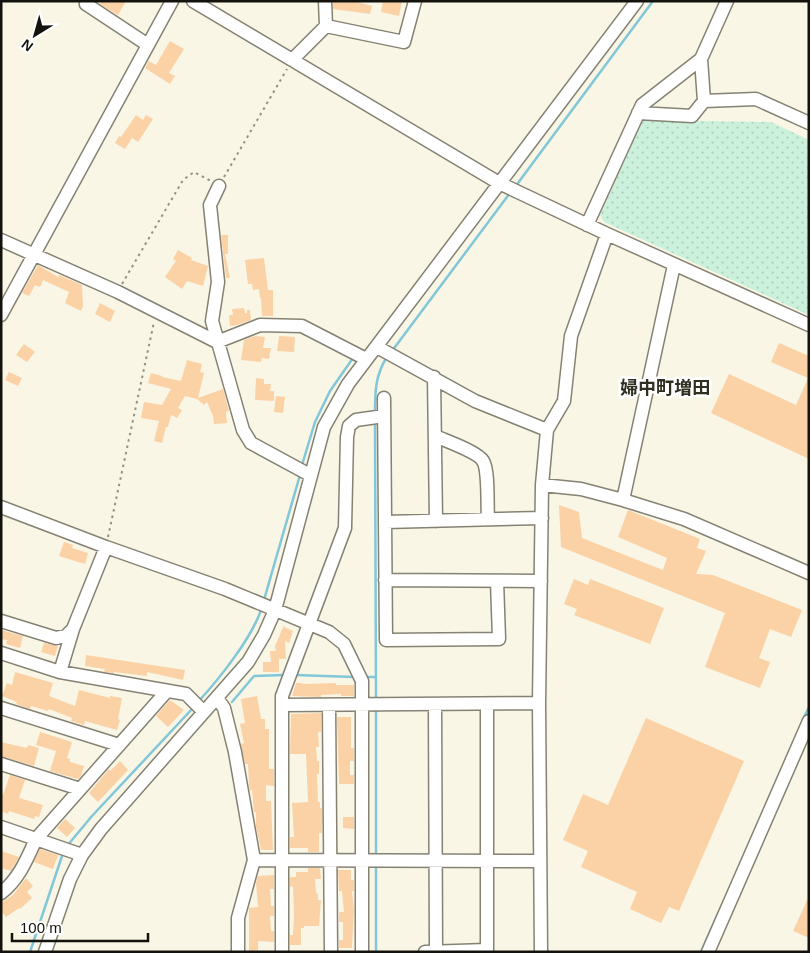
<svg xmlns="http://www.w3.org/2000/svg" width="810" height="953" font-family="Arial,'Noto Sans JP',sans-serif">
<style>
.grass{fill:url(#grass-dots)}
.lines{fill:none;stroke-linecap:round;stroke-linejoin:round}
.stream{stroke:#82c6d9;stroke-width:2.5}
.building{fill:#fbd1a6}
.minor-casing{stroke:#858273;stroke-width:15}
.path{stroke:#939084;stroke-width:2;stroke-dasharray:2.5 4;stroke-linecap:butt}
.minor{stroke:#fff;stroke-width:12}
.labels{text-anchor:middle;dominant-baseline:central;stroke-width:5;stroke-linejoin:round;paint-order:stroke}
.neighbourhood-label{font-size:18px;font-weight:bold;fill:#302e21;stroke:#fff}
</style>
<defs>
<pattern id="grass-dots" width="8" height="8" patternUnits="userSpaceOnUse" patternTransform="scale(1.25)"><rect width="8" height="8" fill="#cbf1dd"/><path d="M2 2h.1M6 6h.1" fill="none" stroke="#adcebc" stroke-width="1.8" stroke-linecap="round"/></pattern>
</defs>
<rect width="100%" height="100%" fill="#f9f6e5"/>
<!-- grass -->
<path class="grass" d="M643 120 771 122 809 140V315L604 222 600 215Z"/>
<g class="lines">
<!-- stream -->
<path class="stream" d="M515 187 653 1
M392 351 510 193
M375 414C375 393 375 375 387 357
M375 422 376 701
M302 465 315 422 330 391 353 358
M264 600 300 475
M295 675 354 677
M365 677H376
M198 702C219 679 253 637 262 607
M232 702 254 676 284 675
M803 719 809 707
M67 846 92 816 193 708
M376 856V709
M376 864V952
M30 952 63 853
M701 952 721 907"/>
</g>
<!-- building -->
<path class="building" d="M102 1H126L118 15 100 4Z
M333 1 357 2 372 6 370 14 333 9Z
M383 1H402L399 16 381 12Z
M170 41 184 49 169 73 175 76 170 84 145 68 149 61 156 65Z
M136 115 143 120 146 115 153 119 138 142 132 138 125 149 115 143 119 136 121 137Z
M221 235H228V254H225L230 278H226Z
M178 250 192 258 191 260 208 266 203 286 187 281 182 289 165 277 176 261 173 259Z
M264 258 268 290H273V316H262L261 298H260L259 289 253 290 252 284H248L245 260Z
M38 265 58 277 59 275 82 285 83 306 81 311 65 303 69 292 43 280 40 287 35 285 29 296 22 293Z
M100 303 115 311 110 322 95 314Z
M244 308 245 313H247V310H250L251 320 237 325 230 326 229 315H233L232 309Z
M255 336 265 337 263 348H271L269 359 262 358 261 362 241 360 244 340Z
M279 336 295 337 294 352 277 351Z
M779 343 809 356V459L711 413 729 374 796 405 808 378 771 362Z
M24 344 35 352 27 362 16 355Z
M187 360 202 364 200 372 204 373 198 398 223 389 229 411 226 412 227 423 214 424 213 416 207 402 204 405 197 399 185 396 178 408 182 410 177 418 171 415 168 427H166L162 443 154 441 159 421 141 418 144 402 162 405 171 389 148 383 151 373 162 376V377L181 381Z
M9 372 22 378 18 386 5 380Z
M256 378 264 379V384H271L270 391H274V401L255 400Z
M276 396 285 397 283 413 274 412Z
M559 505 579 512 582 538 663 570 667 558 618 537 628 510 700 539 697 548 706 551 696 574 713 575 802 610 791 637 770 629 759 658 770 662 760 688 705 667 725 613 561 547Z
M64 542 73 545 72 548 88 553 85 564 59 556Z
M574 579 588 585 590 579 664 608 650 644 574 615 577 609 564 604Z
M284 625V627L293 631 289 643 285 641 286 659H279V672H263V662H271L270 651H276L275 646Z
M1 630 23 636 20 648 6 644 7 640 1 639Z
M44 643 58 646 55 656 41 652Z
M86 655 185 670 183 680 147 672V676L114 672V673L104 672 105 669 85 666Z
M15 672 53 683 49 696 75 706 79 690 110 698V696L122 698 118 719 120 720 117 730 85 721 84 725 71 721 72 718 49 709 48 711 31 706 30 709 16 704 17 702 2 696 7 683 12 685Z
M296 683H302L303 684 336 683V685H354V696H341V694L321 695V697L292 696Z
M257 696 261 719H265V729H269V769H274V786L266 785V801H271L273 850H261L256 826V812H254L252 790H250L249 784 248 764H245L241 744 244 743 240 724 245 723 241 699Z
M170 700 184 710 168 727 156 716Z
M321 713V732H318L319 747H316L317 761H319V774H317L318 802H320V808H322V833H319V852H308V848H290V837H294L292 803 308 802 306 754H290L291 714Z
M337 717H351V748H354V761H350V775H354V784H339Z
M646 718 744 761 679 911 669 907 661 923 630 909 637 892 581 867 588 851 563 840 583 794 608 805Z
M40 732 72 742 67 758 70 759V762L84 766 81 776 78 779 50 771 56 751 36 745Z
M1 742 27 748 28 745 39 748 34 766 1 756Z
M120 761 128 770 98 802 89 793 109 769 110 771Z
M10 775 25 780 19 798 43 805 39 817 35 816 34 819 9 811 8 814 1 811V794L3 795Z
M343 817H354V829L343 828Z
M65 819 75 828 67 837 57 828Z
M40 849 58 855 53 869 34 862Z
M1 851 19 857 11 871 1 868Z
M308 868H320L321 879H315L316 893 318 894V900H321L319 926H304V928H301V945H290V935H293L294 914 293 886 290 887V877H296V872H308Z
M338 870H351V880H354V891H352L354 909 352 948H339V940H343V922H339V912H344L342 891H339Z
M274 875V889H270L271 906H274V916H270L271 931H274V942L258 941V950L249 951V908L258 907 256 883 258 876Z
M26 878 33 886 27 892 32 898 20 909 19 908 6 917 1 911V903L13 895Z
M809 896V938L793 931Z"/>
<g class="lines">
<!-- minor casing -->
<g class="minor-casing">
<path id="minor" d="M87 1 86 4 148 45
M193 1 499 183 607 234 809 325
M325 1 326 26
M292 60 326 26 404 42 415 1
M704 101 701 59 727 1
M638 113 692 116 704 101 756 99 809 123
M219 186 210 205 218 282 212 321 243 430 251 443 310 475
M587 225 642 105 701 59
M1 240 118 292 217 342 260 325 302 326 366 359
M1 315 172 1
M377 347 475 401 547 430
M434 377 436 521
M384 398 386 640 499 639 497 581
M435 436C446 441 478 452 483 461 489 470 487 507 488 519
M542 485 581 489 623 500 684 519 809 573
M623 500 674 265
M1 507 106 547 225 589 329 632 344 644 362 681V952
M385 522 542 518
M385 580 541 581
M1 621 56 638 66 636 73 629 106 547
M1 653 60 672 186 694 204 712
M60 672 73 629
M217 698 224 708 235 752 254 860 238 918V952
M435 704 436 951
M282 705 539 703
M329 705 331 952
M1 708 119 745
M1 764 80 789
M1 827 82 855
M254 860 540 861
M1 893C19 879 27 859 36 839L167 691
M45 952 70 879 82 855 101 829 248 662 264 635 275 610 324 427 348 384 637 1
M282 952V696L345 528 347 437 349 426 356 420 384 416
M425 952 487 950V704
M541 952 539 703 542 485 547 430 564 401 571 336 607 234
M708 952 809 721"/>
</g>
<!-- path -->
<path class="path" d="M224 177 287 69
M122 284 183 180 194 172 211 181
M108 537 154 322"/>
<!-- minor -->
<use href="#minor" class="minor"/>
</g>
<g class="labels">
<!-- neighbourhood labels -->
<g class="neighbourhood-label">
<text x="665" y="388">婦中町増田</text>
</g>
</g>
<!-- border -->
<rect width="810" height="953" fill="none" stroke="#13120c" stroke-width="5"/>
<!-- north arrow -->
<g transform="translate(35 35) rotate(217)" stroke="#ffffff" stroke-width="4" paint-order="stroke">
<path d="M0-4L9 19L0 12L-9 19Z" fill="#13120c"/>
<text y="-8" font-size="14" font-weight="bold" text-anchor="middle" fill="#13120c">N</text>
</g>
<!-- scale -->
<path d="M12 933v8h136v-8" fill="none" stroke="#13120c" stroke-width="2.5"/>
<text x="20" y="933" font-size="15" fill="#13120c" stroke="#ffffff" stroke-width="4" paint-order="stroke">100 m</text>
</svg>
